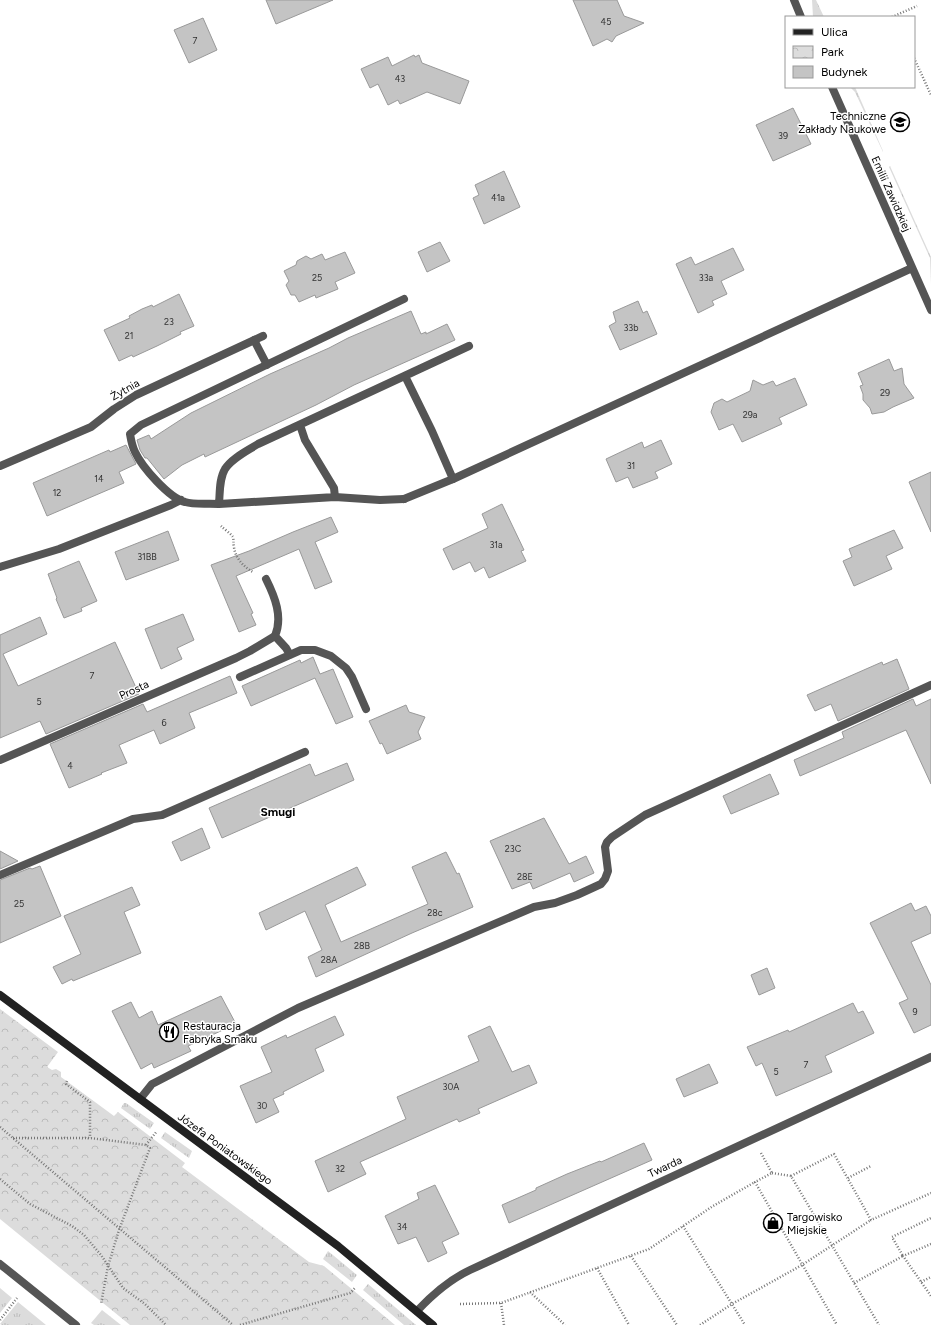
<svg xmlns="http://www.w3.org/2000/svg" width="931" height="1325" font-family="Figtree,sans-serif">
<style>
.grass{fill:url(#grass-tufts)}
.park{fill:url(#park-crowns)}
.building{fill:#c4c4c4;stroke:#999}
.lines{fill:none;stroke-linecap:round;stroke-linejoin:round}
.path{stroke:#777;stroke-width:2.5;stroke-dasharray:1 2;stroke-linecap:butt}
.lane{stroke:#555;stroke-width:8}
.street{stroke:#555;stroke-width:8}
.secondary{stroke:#222;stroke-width:8}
.labels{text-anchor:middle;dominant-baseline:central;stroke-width:3;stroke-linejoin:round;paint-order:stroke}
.number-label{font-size:9px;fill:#313131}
.poi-label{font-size:11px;fill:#000;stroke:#fff;text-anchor:start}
.street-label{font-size:11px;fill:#000;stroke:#fff}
.neighbourhood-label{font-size:12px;font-weight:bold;fill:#000;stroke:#fff}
</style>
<defs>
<pattern id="grass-tufts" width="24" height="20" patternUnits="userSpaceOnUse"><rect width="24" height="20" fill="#dcdcdc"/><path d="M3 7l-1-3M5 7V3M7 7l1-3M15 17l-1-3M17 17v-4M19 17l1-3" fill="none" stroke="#bbb"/></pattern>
<pattern id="park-crowns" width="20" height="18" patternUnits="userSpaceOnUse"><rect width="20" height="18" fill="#dcdcdc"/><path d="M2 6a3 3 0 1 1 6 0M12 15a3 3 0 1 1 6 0" fill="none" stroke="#bbb"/></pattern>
</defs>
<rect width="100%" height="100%" fill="#fff"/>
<!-- grass -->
<path class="grass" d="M812 0H816L824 17H813Z
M850 87H855L883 151V152L855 92Z
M890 166 931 257V284L930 258 889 167Z
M124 1103H126L154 1123 150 1129 121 1108Z
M165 1132 192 1151 189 1158 161 1138Z
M328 1251 357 1275 352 1282 323 1259Z
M368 1284 416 1325H404L363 1290Z
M0 1288 12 1298 0 1313Z
M18 1302 46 1325H2L0 1324Z
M102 1310 121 1325H94L91 1323Z"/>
<!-- park -->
<path class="park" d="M0 1009 58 1052 47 1067 52 1070 56 1069 61 1072V1077L114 1116 118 1112 185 1163 182 1167 309 1262 324 1266 395 1325H130L0 1219Z"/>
<!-- building -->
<path class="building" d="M266 0H333L276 24Z
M573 0H617L624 16 644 23 616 36 612 42 607 39 593 46Z
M203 18 217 50 189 63 174 30Z
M414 55 415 57 419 55 422 63 469 81 460 104 427 92 400 104 398 100 388 105 378 84 370 88 361 69 388 57 392 66Z
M793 108 811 144 773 161 756 125Z
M504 171 520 207 484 224 473 198 479 195 475 185Z
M440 242 450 261 427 272 418 252Z
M733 248 744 270 721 281 727 294 712 301 714 305 698 313 676 264 691 257 695 265Z
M345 252 355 273 335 282 338 289 316 298 315 295 299 302 295 295H291L286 285 289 281 284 271 296 265 297 261 306 256 311 259 322 254 325 260Z
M179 294 194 326 180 332 181 334 157 346 133 357 132 355 119 361 104 330 130 318 129 316 142 309 152 305 153 307Z
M638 301 643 313 647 311 657 334 620 350 609 326 616 322 613 312Z
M411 311 421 334 426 332V334L447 324 455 340 354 385 316 405 205 457 204 454 182 465 164 479 147 458H145L140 450 137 440 149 435 151 439 191 413 270 374 329 348 348 338Z
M889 359 894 371 902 368 904 384 914 398 893 407 884 412 872 414 870 408 863 400V394L860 386 863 385 858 373Z
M795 378 807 405 779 418 782 424 742 442 733 424 719 430 711 412 714 403 722 399 727 402 750 391 753 380 763 385 773 381 776 386Z
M661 440 672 464 655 472 658 478 633 488 628 477 616 482 606 459 642 442 644 448Z
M126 445 136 464 119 472 124 483 47 516 33 483 109 450 110 452Z
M931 472V532L909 482Z
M502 504 524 550 521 551 526 561 489 578 484 567 475 572 470 562 453 570 443 549 488 528 482 514Z
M331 517 338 532 315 542 332 582 315 589 299 549 236 576 253 613 251 614 256 625 239 632 211 565 249 551 293 532Z
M894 530 903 548 886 556 892 569 854 586 843 561 852 557 849 549Z
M168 531 179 560 126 580 115 552Z
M79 561 97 601 81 608 82 611 64 618 56 599 57 598 48 574Z
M183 614 194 640 177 648 182 659 161 669 145 629Z
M40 617 47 634 3 654 18 686 115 642 139 694 46 734 40 721 0 738V635Z
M313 657 320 674 333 669 353 717 336 724 315 678 251 706 242 686 300 660 301 663Z
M897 659 909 689 838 721 831 704 815 711 807 695 882 662 883 665Z
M230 676 237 693 189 713 195 728 160 744 154 730 119 745 127 763 101 773 102 774 69 788 50 744 143 704 147 712Z
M913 699 916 706 931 699V784L906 730 800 776 794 760 844 738 842 732Z
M406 705 409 712 425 717 418 732 421 739 387 754 382 743 380 744 369 721Z
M347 763 354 780 222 838 209 808 310 764 315 776Z
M770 774 779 794 731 814 723 796Z
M544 818 569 864 586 856 594 873 574 882 570 873 533 889 530 882 512 889 490 841Z
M202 828 210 848 181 861 172 842Z
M0 851 18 861 0 869Z
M446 852 457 874 459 873 473 907 412 933 316 977 308 957 322 950 305 911 266 930 259 913 357 867 366 885 325 905 341 942 428 904 412 867Z
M40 866 61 916 0 943V880L30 868 32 869Z
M132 887 140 905 124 912 141 953 73 981 72 979 62 984 53 967 81 954 64 916Z
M911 903 915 911 926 906 931 916V933L911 942 931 985V1025L914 1033 899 1003 908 999 870 923Z
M767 968 775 988 759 995 751 975Z
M221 996 236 1024 188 1046 191 1051 154 1068 152 1063 141 1069 112 1011 131 1002 139 1018 152 1011 158 1025Z
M853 1003 858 1013 863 1011 874 1033 825 1056 832 1072 776 1096 762 1063 756 1066 747 1047 788 1030 789 1032Z
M335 1016 344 1035 315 1049 324 1071 283 1092 284 1094 273 1099 279 1112 256 1123 240 1086 272 1072 261 1047 286 1035 287 1038Z
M490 1026 512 1072 529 1065 537 1083 478 1109 480 1113 459 1122 457 1119 360 1162 366 1174 328 1192 315 1161 406 1119 397 1097 479 1061 468 1036Z
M709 1064 718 1083 684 1097 676 1079Z
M644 1143 652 1160 509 1223 502 1205 536 1190V1188L567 1174 600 1161 601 1162Z
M435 1185 459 1234 442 1242 447 1253 428 1262 416 1237 398 1244 385 1216 419 1199 417 1193Z"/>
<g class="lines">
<!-- path -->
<path class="path" d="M892 17 917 6
M914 58 931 95
M221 526C224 529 230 533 233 537 234 541 233 543 234 547 235 558 244 567 253 572
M67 1081 66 1084 90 1102V1138
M0 1127 233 1325
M13 1138H90L146 1145 150 1148 119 1230 108 1266 101 1304
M146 1145 157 1131
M761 1153 772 1173 755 1182 837 1325
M772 1173 791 1176 879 1325
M791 1176 834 1154 871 1220 931 1193
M848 1178 871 1166
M0 1179 30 1204 72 1226 84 1235 101 1255 123 1288 145 1304 166 1325
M683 1226 745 1325
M931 1244 903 1256 931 1296
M631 1256 677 1325
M597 1268 629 1325
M921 1282 931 1277
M854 1283 903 1256 892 1237 931 1218
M530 1292 565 1325
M501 1303 504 1325
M460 1304 501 1303 649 1249 713 1206 755 1182
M0 1320 17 1298
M240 1325 350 1293 355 1288
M700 1325 732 1304 802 1265 871 1220"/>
<!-- lane -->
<path class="lane" d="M404 299 141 425 130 434C131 440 132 446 135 452 142 467 169 498 185 502 195 505 209 503 219 504 220 493 219 479 225 469 232 458 247 451 258 444L469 346
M254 340 267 365
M405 376 432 431 453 479
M300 425 305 440 334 488 335 497
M219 504 335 497 380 500 404 499
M0 567 59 549 171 505 181 500
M266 579C275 597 283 617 275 636L286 648 290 655
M240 677 301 650H315L331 656 346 668 352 677 366 709
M0 875 133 819 162 815 305 752
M140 1099 152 1084 156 1082 298 1008 534 907 555 903 577 895 601 884 605 879 608 871 605 847 607 842 612 837 645 815 931 685"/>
<!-- street -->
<path class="street" d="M794 0 801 17
M832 87 931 310
M0 466 91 427 114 409 136 395 263 336
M404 499 453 479 912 268
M0 760 236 658 250 651 275 636
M0 1264 76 1325
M417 1311C433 1294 449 1280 470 1270L931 1057"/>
<!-- secondary -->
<path class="secondary" d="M0 995 338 1246 433 1325"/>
</g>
<!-- icons -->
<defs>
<g id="school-ring" transform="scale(1)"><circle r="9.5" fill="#fff" stroke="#000" stroke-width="1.5"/><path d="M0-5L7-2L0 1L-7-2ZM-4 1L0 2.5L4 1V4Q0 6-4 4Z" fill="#000"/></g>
<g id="restaurant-ring" transform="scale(1)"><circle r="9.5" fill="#fff" stroke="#000" stroke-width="1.5"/><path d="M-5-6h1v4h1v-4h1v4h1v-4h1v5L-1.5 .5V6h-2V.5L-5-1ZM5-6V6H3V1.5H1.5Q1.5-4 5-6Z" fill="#000"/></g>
<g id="shop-ring" transform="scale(1)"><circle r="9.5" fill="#fff" stroke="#000" stroke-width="1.5"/><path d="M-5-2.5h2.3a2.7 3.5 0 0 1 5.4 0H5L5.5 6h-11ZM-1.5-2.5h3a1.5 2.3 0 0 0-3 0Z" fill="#000"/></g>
</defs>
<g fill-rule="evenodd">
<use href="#school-ring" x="900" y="122"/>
<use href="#restaurant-ring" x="169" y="1032"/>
<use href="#shop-ring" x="773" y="1223"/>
</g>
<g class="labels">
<!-- number labels -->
<g class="number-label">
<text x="606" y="21">45</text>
<text x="195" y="40">7</text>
<text x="400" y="78">43</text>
<text x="783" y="135">39</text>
<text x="498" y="197">41a</text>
<text x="317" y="277">25</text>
<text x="706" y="277">33a</text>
<text x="169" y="321">23</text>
<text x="631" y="327">33b</text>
<text x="129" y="335">21</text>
<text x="885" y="392">29</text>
<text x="750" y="414">29a</text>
<text x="631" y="465">31</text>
<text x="99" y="478">14</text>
<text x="57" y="492">12</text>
<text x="496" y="544">31a</text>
<text x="147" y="556">31BB</text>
<text x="92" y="675">7</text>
<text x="39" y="701">5</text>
<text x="164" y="722">6</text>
<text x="70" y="765">4</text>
<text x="513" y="848">23C</text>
<text x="525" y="876">28E</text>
<text x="19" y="903">25</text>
<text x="435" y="912">28c</text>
<text x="362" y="945">28B</text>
<text x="329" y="959">28A</text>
<text x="915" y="1011">9</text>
<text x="806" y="1064">7</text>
<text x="776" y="1071">5</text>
<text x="451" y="1086">30A</text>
<text x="262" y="1105">30</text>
<text x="340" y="1168">32</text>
<text x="402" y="1226">34</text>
</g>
<!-- poi labels -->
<g class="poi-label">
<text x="886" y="116" text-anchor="end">Techniczne<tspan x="886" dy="13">Zakłady Naukowe</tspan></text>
<text x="183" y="1026">Restauracja<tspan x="183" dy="13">Fabryka Smaku</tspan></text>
<text x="787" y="1217">Targowisko<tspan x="787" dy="13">Miejskie</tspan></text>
</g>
<!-- street labels -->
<g class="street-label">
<text transform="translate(891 194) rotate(66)">Emilii Zawidzkiej</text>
<text transform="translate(125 390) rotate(-30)">Żytnia</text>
<text transform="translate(134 690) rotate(-24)">Prosta</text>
<text transform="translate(225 1149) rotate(36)">Józefa Poniatowskiego</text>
<text transform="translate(665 1167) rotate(-25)">Twarda</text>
</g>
<!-- neighbourhood labels -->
<g class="neighbourhood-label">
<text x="278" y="812">Smugi</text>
</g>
</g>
<!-- legend -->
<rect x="785" y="16" width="130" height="72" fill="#ffffff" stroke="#999999"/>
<rect x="793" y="29" width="20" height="6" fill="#222222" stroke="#999999"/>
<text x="821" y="36" font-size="12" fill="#000000">Ulica</text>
<rect x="793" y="46" width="20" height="12" fill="url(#park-crowns)" stroke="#999999"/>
<text x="821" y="56" font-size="12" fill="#000000">Park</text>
<rect x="793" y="66" width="20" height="12" fill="#c4c4c4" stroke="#999999"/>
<text x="821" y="76" font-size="12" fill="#000000">Budynek</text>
</svg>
